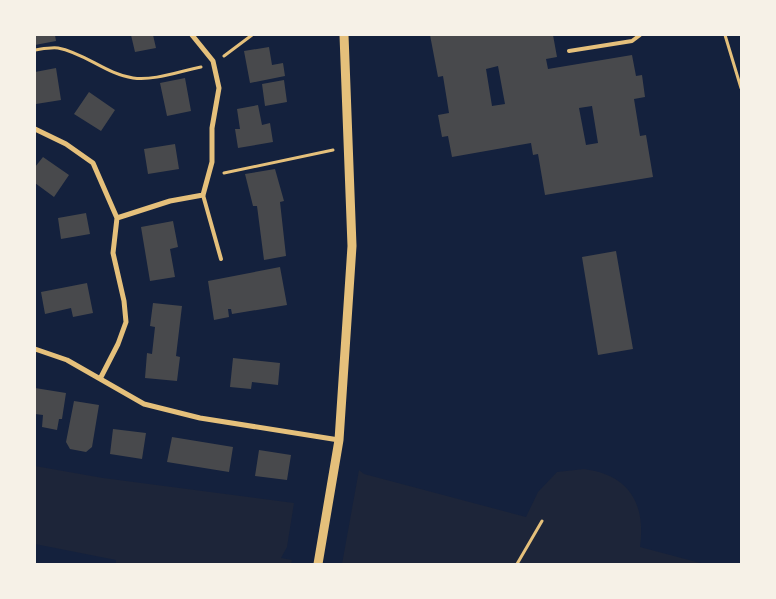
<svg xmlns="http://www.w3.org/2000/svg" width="776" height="599" font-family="Quicksand,sans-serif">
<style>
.green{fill:#1d2539}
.building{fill:#48494c;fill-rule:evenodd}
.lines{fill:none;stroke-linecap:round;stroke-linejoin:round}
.path{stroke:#e5c07b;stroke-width:3}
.service{stroke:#e5c07b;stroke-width:4}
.minor{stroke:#e5c07b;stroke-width:5}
.tertiary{stroke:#e5c07b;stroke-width:9}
</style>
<rect width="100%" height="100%" fill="#14213d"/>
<!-- green -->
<path class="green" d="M35 466 103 478 294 503 287 547 281 558 292 560 291 564H116V560L35 544Z
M584 469C629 475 646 503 640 547L704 564H342L359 470 364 474 526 517 538 492 557 472Z"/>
<!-- building -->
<path class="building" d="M35 35H55L56 41 35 45Z
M131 35H153L156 48 135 52Z
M430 35H553L557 57 546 59 548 69 632 55 636 76 642 75 645 97 634 99 640 136 646 135 653 177 545 195 538 154 533 155 531 143 452 157 448 136 442 137 438 115 449 113 443 76 438 77ZM498 66 505 104 492 106 486 69ZM592 106 598 143 586 145 579 108Z
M269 47 272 65 283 63 285 76 250 83 244 51Z
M56 68 61 100 36 104 35 72Z
M185 78 191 111 167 116 160 83Z
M284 80 287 102 265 106 262 84Z
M89 92 115 110 101 131 74 114Z
M258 105 262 125 270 123 273 142 238 148 235 129H240L237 109Z
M175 144 179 169 148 174 144 149Z
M43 157 69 175 54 197 35 183V167Z
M275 169 284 201 280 202 286 256 264 260 257 206H253L245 174Z
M86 213 90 234 61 239 58 218Z
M173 221 178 247 170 249 175 277 150 281 141 227Z
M616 251 633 349 598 355 582 257Z
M280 267 287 305 232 314 231 309H228L229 317 214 320 208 281Z
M87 283 93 313 73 317 71 308 45 314 41 292Z
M153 303 182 306 176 356 180 357 177 381 145 378 147 353 152 354 155 327 150 326Z
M233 358 280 363 278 385 252 382 251 389 230 387Z
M35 388 66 393 62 419H59L57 430 42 427 43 415 35 414Z
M74 401 99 405 92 447 86 452 70 449 66 442Z
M113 429 146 433 142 459 110 454Z
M172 437 233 447 229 472 167 462Z
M259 450 291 455 287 480 255 476Z"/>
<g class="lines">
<!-- path -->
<path class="path" d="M725 35 741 88
M35 50C42 49 51 47 58 48 85 53 106 74 133 78 154 81 180 71 201 67
M224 56 252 35
M224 173 333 150
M517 564 542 521"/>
<!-- service -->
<path class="service" d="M569 51 632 41 640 35
M203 195 221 259"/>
<!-- minor -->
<path class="minor" d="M35 129 66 144 93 163 117 218 113 253 124 301 126 322 118 344 100 379
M117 218 170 201 203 195 212 162V128L219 88 213 61 192 35
M35 349 67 360 144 404 200 418 339 440"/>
<!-- tertiary -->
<path class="tertiary" d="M318 564 339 440 352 246 344 35"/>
</g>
<!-- border -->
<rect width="776" height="599" fill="none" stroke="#f6f1e7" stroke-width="72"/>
</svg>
